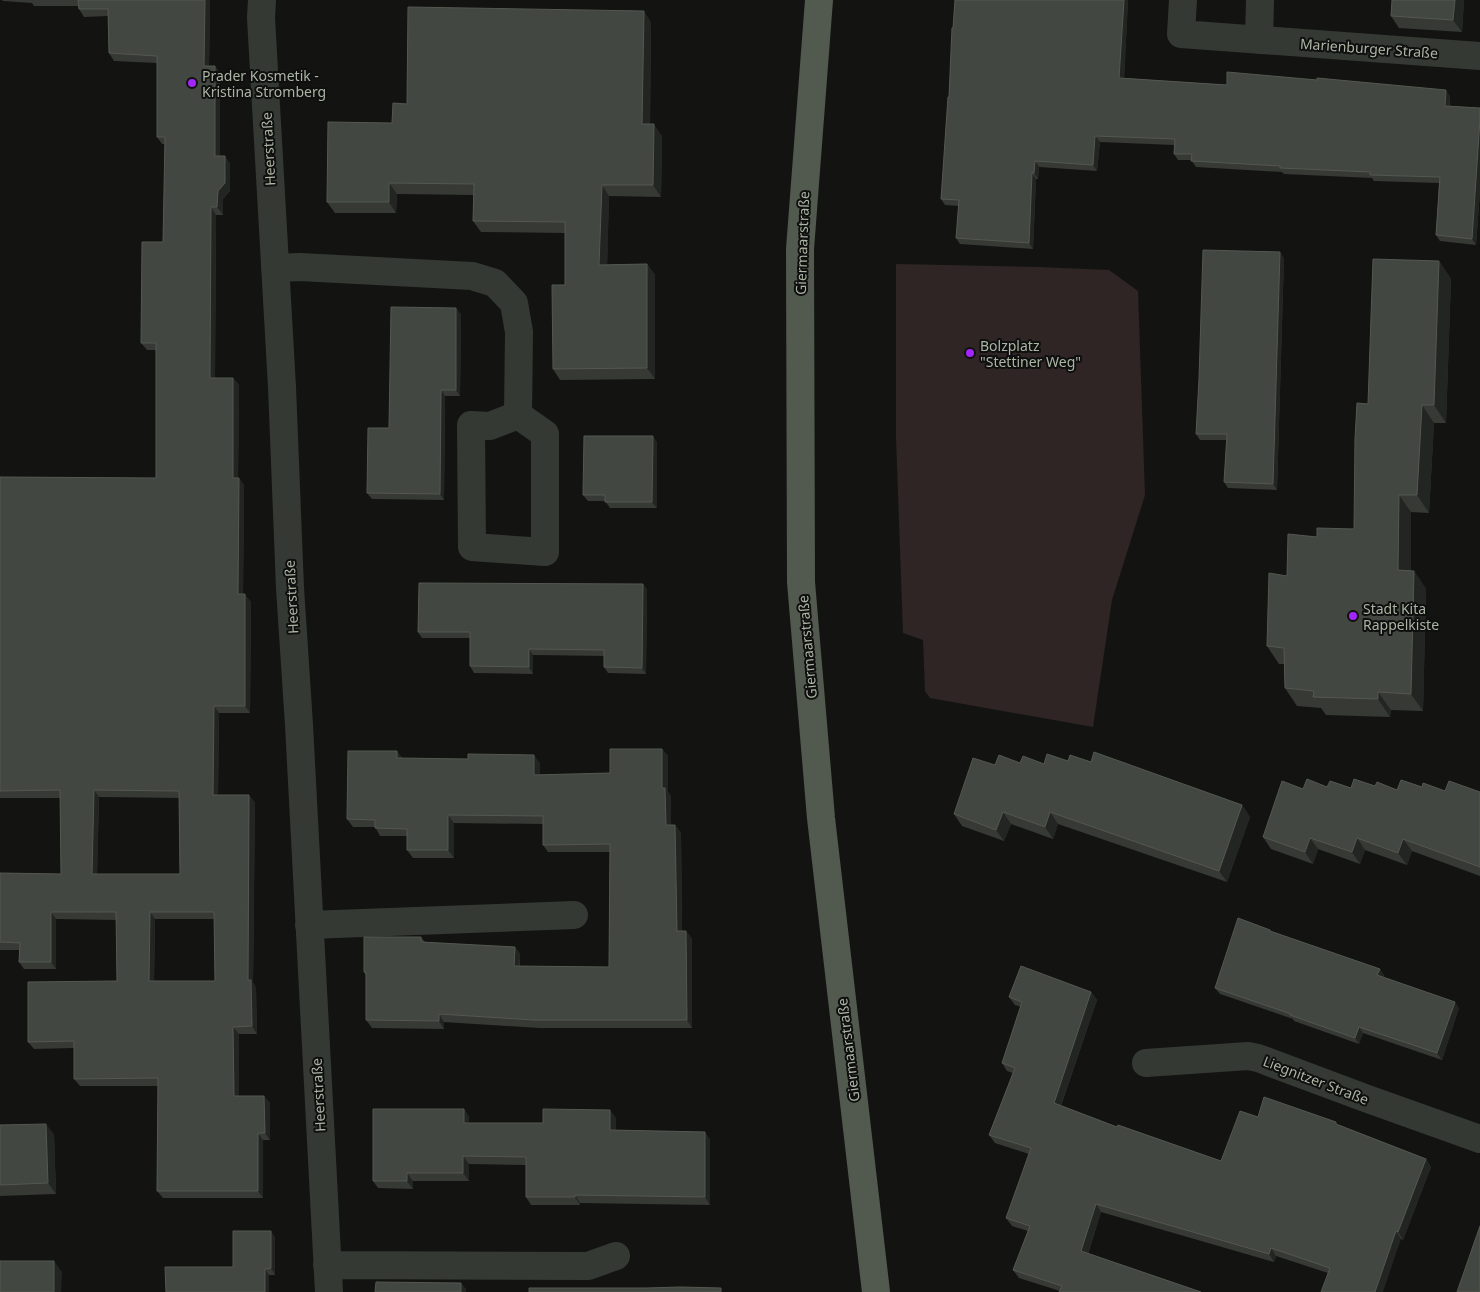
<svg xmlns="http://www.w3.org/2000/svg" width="1480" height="1292" font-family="'Noto Sans',sans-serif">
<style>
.green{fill:#2f2525}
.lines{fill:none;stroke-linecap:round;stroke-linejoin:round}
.minor{stroke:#353933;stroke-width:28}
.major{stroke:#52594f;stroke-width:28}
.wall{fill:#373935;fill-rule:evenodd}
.shaded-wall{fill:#232522}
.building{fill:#434741;stroke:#535850;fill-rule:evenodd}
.poi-dot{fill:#a225f9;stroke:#0e0f0e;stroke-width:2}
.labels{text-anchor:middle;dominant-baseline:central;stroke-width:4;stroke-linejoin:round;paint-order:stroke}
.street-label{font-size:14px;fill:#aab5a3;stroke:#0e0f0e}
.poi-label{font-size:14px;fill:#aab5a3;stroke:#0e0f0e;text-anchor:start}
</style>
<rect width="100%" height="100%" fill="#131412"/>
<!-- green -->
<path class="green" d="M896 264 1039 267 1109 270 1138 291 1145 495 1112 600 1093 727 930 698 925 691 923 640 903 633 896 436Z"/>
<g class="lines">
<!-- minor -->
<path class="minor" d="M262 0 261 18 282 387 290 588 299 725 329 1292
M1183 0 1181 34 1480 56
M1259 40 1260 0
M275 268 300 267 472 276 495 283 514 303 519 332 518 415 545 434V552L472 547 471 425 490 426 518 415
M309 925 574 915
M1146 1063 1248 1056 1258 1058 1365 1098 1480 1139
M327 1265 588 1266 616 1256"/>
<!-- major -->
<path class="major" d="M819 0 800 249 801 582 821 818 876 1292"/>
</g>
<!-- wall -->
<path class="wall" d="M2 0H210L209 66H215L220 73V156H225L230 164V191L223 199V215H216L215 378H233L239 385 238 478 244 485 243 594 251 602 250 713H219L218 795 255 802 253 982 256 988 257 1034H239V1096H264L270 1103V1140H263V1198H163L157 1191 158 1086H80L74 1079V1048L34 1049 28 1042 117 981 116 920 56 919V969H24L19 962V950H0V873L61 874 60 798H0V477L156 478V350H147L141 343 163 242 165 144H162L157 137V63L114 61 109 53 108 16 84 17 79 9 78 6H34L32 3 3 1ZM99 797 179 798 180 874H97ZM155 919H214L215 981H154Z
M955 0H1128L1124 78 1227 85 1450 96V106L1480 108V191L1476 245 1440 241 1436 235 1439 183 1374 181 1372 178 1284 174 1282 172 1196 167 1191 160H1178L1174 154V145L1100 142 1097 171 1039 167 1038 179H1036L1033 249 960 244 956 238 959 206 945 205 941 199 949 97Z
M1392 0H1464L1462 32 1399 28 1391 16Z
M651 22 650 124 662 136 661 197 609 196 607 265 647 264 655 275V379L560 380 553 369 565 285V233L481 232 473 221 474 195 397 194 396 213H335L327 202 392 123 407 104Z
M1284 258 1277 490 1228 488 1224 482 1227 440H1200L1196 434Z
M1439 261 1451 279 1446 423H1434L1429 513 1411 512V571H1414L1426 589 1423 711 1391 710 1390 717 1326 715 1321 708 1297 706 1285 688 1284 664H1279L1267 646 1287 576 1317 537 1354 529 1368 404Z
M461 314 460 396H445L444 500 372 499 367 493 389 428Z
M657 442V508H610L605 501H588L583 495Z
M643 584 647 590 646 674 608 673 604 667V656L533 655V674L474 673 470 666V638H422L418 632Z
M662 749 668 756V792L671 796V825H675L681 833 682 931H686L692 939V1028H539L444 1022V1029L372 1028 366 1020V976L364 972 421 937 425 942 515 947 520 954V966L609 967 610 852H548L543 845V824L454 823V858H413L407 850V836H380L375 827H353L347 819 397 751 402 758 540 763V775L610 773Z
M1068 761 1091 762 1242 805 1250 817 1227 882 1058 824 1053 839 1011 824 1004 841 962 826 954 814 995 765 1020 763 1044 764Z
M1375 786 1397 790 1422 787 1445 791 1480 792V876L1412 851 1407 865 1365 850 1360 864 1318 849 1313 864 1271 849 1263 837 1303 789 1327 787 1351 788Z
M1270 930 1271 932 1384 975 1383 977 1459 1008 1442 1060 1363 1033 1359 1044 1294 1021 1293 1019 1220 994 1215 988Z
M1091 992 1097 1000 1061 1106 1117 1127 1221 1161 1258 1117 1338 1125 1426 1159 1431 1167 1403 1240 1401 1239 1328 1273 1276 1256 1274 1262 1101 1212 1088 1254 1060 1291 1019 1278 1013 1270 1028 1231 1012 1226 1006 1218 1029 1154 995 1143 989 1135 1013 1073 1007 1071 1002 1063 1021 1007 1015 1005 1009 997Z
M464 1109 469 1117V1123H543L616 1118V1130L705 1132 710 1140V1205L580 1203V1205H531L526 1197V1165L469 1164V1181H413V1189L378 1188 373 1181Z
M0 1125 54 1134 56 1194 0 1196Z
M275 1237V1275H269V1292H166L233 1267Z"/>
<!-- shaded-wall -->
<path class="shaded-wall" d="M205 0H210L209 73 204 66Z
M1124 0H1128L1124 84 1119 78Z
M1455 0H1464L1462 32 1453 20Z
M644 11 651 22 650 135 642 124Z
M215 66 220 73V163L215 156Z
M1446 90 1450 96 1449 112 1445 106Z
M1480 119V191L1476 245 1472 239Z
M654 124 662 136 661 197 653 185Z
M1095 136 1100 142 1097 171 1093 165Z
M225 156 230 164V191L223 199V215L217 207 218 191Z
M1035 161 1039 167 1038 179 1034 173Z
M1032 173 1036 179 1033 249 1029 243Z
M389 183 397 194 396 213 389 202Z
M602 185 609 196 607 277 599 265Z
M211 207 216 215 215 385 210 378Z
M1280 252 1284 258 1277 490 1273 484Z
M1439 261 1451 279 1446 423 1434 405Z
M647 264 655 275V379L647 368Z
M456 308 461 314 460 396 456 390Z
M233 378 239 385 238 485 233 478Z
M441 390 445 396 444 500 440 494Z
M1422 405 1434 423 1429 513 1417 495Z
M653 436 657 442V508L652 502Z
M239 478 244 485 243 602 238 594Z
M1399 495 1411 512V588L1398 570Z
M1414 571 1426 589 1423 711 1411 694Z
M643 584 647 590 646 674 642 668Z
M245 594 251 602 250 713 245 706Z
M529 649 533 655V674L529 667Z
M1378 692 1391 710 1390 717 1378 699Z
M214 706 219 713 218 802 213 795Z
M662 749 668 756V792L671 796V833L666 825 662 788Z
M397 751 402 759 397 758Z
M534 755 540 763V783L534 775Z
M94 790 99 797 97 881 92 874Z
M249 795 255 802 253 982 256 988 257 1034 252 1026 248 980Z
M1242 805 1250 817 1227 882 1219 871Z
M1003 812 1011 824 1004 841 996 830Z
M1050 812 1058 824 1053 839 1045 827Z
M448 815 454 823V858L448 850Z
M675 825 681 833 682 939 677 931Z
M1310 838 1318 849 1313 864 1305 852Z
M1357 838 1365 850 1360 864 1352 852Z
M1403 839 1412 851 1407 865 1398 853Z
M51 912 56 919V969L51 962Z
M150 912 155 919 154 989 149 981Z
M686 931 692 939V1028L687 1020Z
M515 947 520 954 519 974 514 966Z
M1380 969 1384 975 1382 981 1377 975Z
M1091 992 1097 1000 1059 1111 1054 1103Z
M1455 1002 1459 1008 1442 1060 1437 1053Z
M439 1014 444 1022V1029L439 1021Z
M233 1027 239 1034V1103L234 1096Z
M1359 1027 1363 1033 1359 1044 1355 1038Z
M264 1096 270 1103V1140L265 1133Z
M464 1109 469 1117V1131L464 1123Z
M610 1110 616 1118V1138L610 1130Z
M46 1124 54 1134 56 1194 48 1183Z
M705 1132 710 1140V1205L705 1197Z
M258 1133 263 1140V1198L258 1191Z
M463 1156 469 1164V1181L463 1173Z
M1426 1159 1431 1167 1403 1240 1398 1232Z
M407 1173 413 1181V1189L407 1181Z
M575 1195 580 1203V1205L575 1197Z
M1096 1204 1101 1212 1086 1259 1081 1251Z
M271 1231 275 1237V1275L271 1268Z
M1396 1231 1401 1239 1383 1292H1375Z
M1271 1248 1276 1256 1274 1262 1269 1254Z
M54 1261 62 1272 61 1292H54Z
M265 1269 269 1275V1292H265Z
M461 1283 466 1289V1292H461Z"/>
<!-- building -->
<path class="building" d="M78 0H205L204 66H215V156H225V183L218 191 217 207H211L210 378H233V478H239L238 594H245V706H214L213 795H249L248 980H251L252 1026 233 1027 234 1096H264L265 1133H258V1191H157L158 1078 74 1079V1041L28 1042V982L117 981 116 912H51V962H19L20 943 0 942V873L61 874 60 790 0 791V477L156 478V343H141L142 242H163L165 137H157V56L109 53 108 9H79ZM94 790 179 791 180 874H92ZM150 912H214L215 981H149Z
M955 0H1124L1119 78 1227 85V72L1317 80V78L1446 90 1445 106 1480 108V119L1472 239 1436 235 1440 177 1370 175V172L1280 168V166L1191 161 1192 154H1174L1175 139 1095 136 1093 165 1035 161 1034 173H1032L1029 243 956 238 959 200 941 199 948 97H949L952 28H953Z
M1392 0H1455L1453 20 1391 16Z
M408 7 644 11 642 124H654L653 185H602L599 265 647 264V368L553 369 552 285H565V222L473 221 474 184 389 183V202H327L328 122 392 123 393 103 407 104Z
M1203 250 1280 252 1273 484 1224 482 1227 434H1196L1199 379Z
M1373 259 1439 261 1434 405H1422L1417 495H1399L1398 570 1414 571 1411 694 1378 692V699L1313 697 1314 691 1285 688 1284 648 1267 646 1269 573 1287 576 1288 534 1317 537V528L1354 529 1355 439 1357 403 1368 404Z
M391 307 456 308V390H441L440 494 367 493 368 428H389Z
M584 436H653L652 502H605V495H583Z
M419 583 643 584 642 668 604 667V650L529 649V667L470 666V632H418Z
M610 749H662V788H665L666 825H675L677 931H686L687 1020H534L439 1014V1021L366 1020V972H364V937H421V942L515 947 514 966 609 967 610 844 543 845V816L448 815V850H407V829L375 828V820L347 819 348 751H397V758L468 759V754L534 755V775L610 773Z
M1094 752 1242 805 1219 871 1050 812 1045 827 1003 812 996 830 954 814 973 758 995 765 999 755 1020 763 1023 756 1044 764 1047 754 1068 761 1070 755 1091 762Z
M1307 779 1327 787 1330 781 1351 788 1354 779 1375 786 1377 782 1397 790 1401 780 1422 787 1423 783 1445 791 1449 781 1480 792V867L1403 839 1398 853 1357 838 1352 852 1310 838 1305 852 1263 837 1282 781 1303 789Z
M1238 918 1270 930V931L1380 969 1377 975 1455 1002 1437 1053 1359 1027 1355 1038 1290 1015 1291 1014 1215 988Z
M1021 966 1091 992 1054 1103 1117 1127 1118 1125 1221 1161 1240 1111 1258 1117 1264 1097 1336 1122V1124L1426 1159 1398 1232 1396 1231 1375 1292H1321L1330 1268 1271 1248 1269 1254 1096 1204 1081 1251 1201 1292H1059L1062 1286 1013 1270 1030 1226 1006 1218 1031 1148 989 1135 1015 1068 1002 1063 1022 1002 1009 997Z
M373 1109H464V1123H543V1109L610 1110V1130L705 1132V1197L575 1195V1197H526V1157L463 1156V1173H407V1181H373Z
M46 1124 48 1183 0 1185V1125Z
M1480 1226V1292H1457Z
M233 1231H271V1268L265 1269V1292H166L165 1267H233Z
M0 1261H54V1292H0Z
M376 1282 461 1283V1292H375Z
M680 1287 721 1288V1292H529V1288H647Z"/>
<!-- markers -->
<g class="poi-dot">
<circle cx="192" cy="83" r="5"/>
<circle cx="970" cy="353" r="5"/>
<circle cx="1353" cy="616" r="5"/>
</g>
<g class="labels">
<!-- street labels -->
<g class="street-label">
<text transform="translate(1369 48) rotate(4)">Marienburger Straße</text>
<text transform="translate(268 149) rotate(-93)">Heerstraße</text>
<text transform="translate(802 243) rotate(-88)">Giermaarstraße</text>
<text transform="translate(291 597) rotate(-93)">Heerstraße</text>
<text transform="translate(807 647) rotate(-95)">Giermaarstraße</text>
<text transform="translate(848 1050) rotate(-97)">Giermaarstraße</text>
<text transform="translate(1316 1080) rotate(21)">Liegnitzer Straße</text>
<text transform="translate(318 1095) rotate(-93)">Heerstraße</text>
</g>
<!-- poi labels -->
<g class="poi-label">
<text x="202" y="75">Prader Kosmetik -<tspan x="202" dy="16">Kristina Stromberg</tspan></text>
<text x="980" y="345">Bolzplatz<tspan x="980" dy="16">"Stettiner Weg"</tspan></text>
<text x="1363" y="608">Stadt Kita<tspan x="1363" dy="16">Rappelkiste</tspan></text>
</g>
</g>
</svg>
